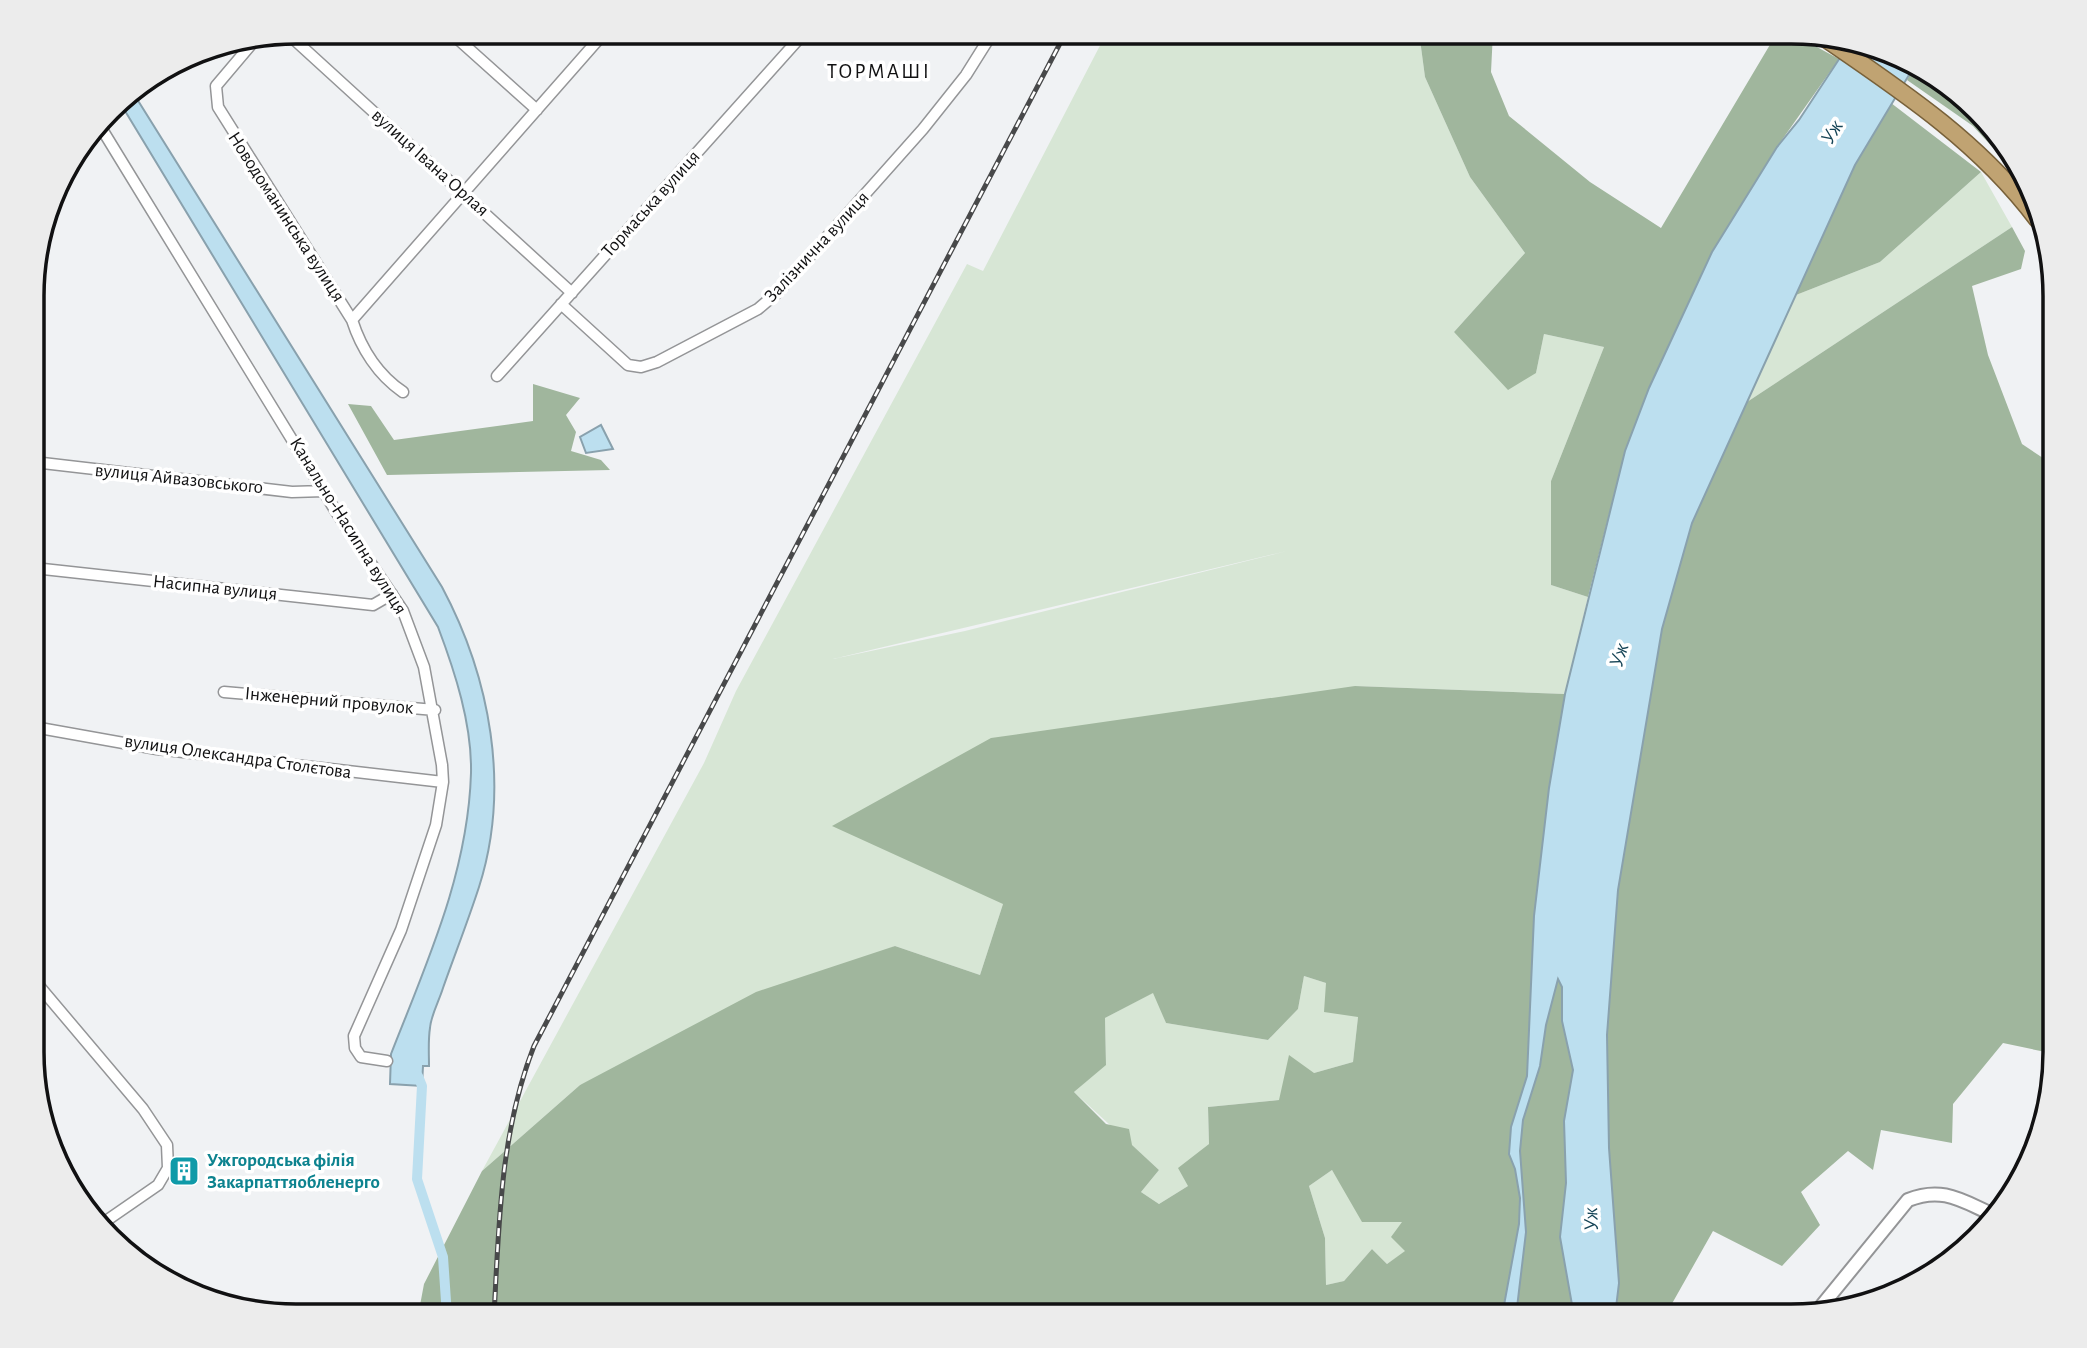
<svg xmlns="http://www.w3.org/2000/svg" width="2087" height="1348" font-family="'Alegreya Sans',sans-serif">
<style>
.green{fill:#d7e6d5;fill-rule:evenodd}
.forest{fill:#a0b69d;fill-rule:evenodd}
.water{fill:#bcdfef;stroke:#89a1ad;stroke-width:2}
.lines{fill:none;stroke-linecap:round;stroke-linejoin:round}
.canal{stroke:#bcdfef;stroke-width:10}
.minor-casing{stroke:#949597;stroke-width:13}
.tertiary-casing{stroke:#949597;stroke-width:16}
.trunk-casing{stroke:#78613a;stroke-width:19}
.minor{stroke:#fff;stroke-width:10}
.tertiary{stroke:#fff;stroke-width:12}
.trunk{stroke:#c0a372;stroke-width:16}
.rail-casing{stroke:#48494a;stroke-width:5}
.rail{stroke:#fff;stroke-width:2.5;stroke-dasharray:8;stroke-linecap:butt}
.labels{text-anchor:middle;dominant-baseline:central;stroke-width:7;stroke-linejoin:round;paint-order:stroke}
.street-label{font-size:19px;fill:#111112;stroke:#fff}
.culture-label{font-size:19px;font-weight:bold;fill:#0d838f;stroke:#fff;text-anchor:start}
.neighbourhood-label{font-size:21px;letter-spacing:2px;fill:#111112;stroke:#fff}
.water-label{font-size:21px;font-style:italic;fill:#154456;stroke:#fff}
.rim{fill:none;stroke:#111112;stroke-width:3.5}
</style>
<rect width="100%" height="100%" fill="#f0f2f4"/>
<!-- green -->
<path class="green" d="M1107 32H1419L1425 77 1470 177 1525 253 1454 332 1536 373 1544 334 1604 347 1551 481V585L1588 597 1565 694 1355 686 1003 904 980 975 895 946 580 1085 482 1171 704 763 736 691 967 264 983 271ZM1287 551 965 631 833 659Z
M1981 172 2012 227 1747 402 1796 295 1880 262Z
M1304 976 1326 983 1358 1017 1353 1062 1314 1073 1280 1100 1208 1107 1209 1144 1188 1186 1159 1204 1141 1192 1159 1170 1074 1092 1106 1064 1105 1018 1154 992 1166 1023 1268 1040 1298 1009Z
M1332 1170 1347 1194 1402 1222 1406 1251 1387 1264 1372 1249 1344 1281 1326 1285 1325 1238 1309 1186Z"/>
<!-- forest -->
<path class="forest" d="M1419 32H1493L1491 72 1509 116 1590 182 1661 228 1771 43 1804 40 1839 59 1777 147 1713 252 1649 388 1625 451 1588 597 1551 585V481L1604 347 1544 334 1536 373 1508 390 1454 332 1525 253 1470 177 1425 77Z
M1915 65 1938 76 2020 164 2023 173 2019 176 1973 126 1907 80Z
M1891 103 1981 172 1880 262 1796 295 1855 165Z
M2012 227 2025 251 2021 269 1972 286 1988 355 2022 444 2055 466V532L2049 534 2055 606V1054L2003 1043 1953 1104 1952 1143 1881 1130 1873 1170 1848 1151 1801 1192 1820 1225 1782 1266 1713 1231 1665 1316H1615L1619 1282 1609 1148 1607 1035 1618 890 1662 629 1692 523 1747 402Z
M533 384 580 398 566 415 576 432 571 451 601 460 610 470 387 475 348 404 371 406 394 440 533 421Z
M1355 686 1565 694 1549 788 1534 916 1527 1076 1511 1127 1509 1154 1515 1169 1520 1198 1519 1224 1502 1316H418L424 1284 482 1171 580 1085 756 992 895 946 980 975 1003 904 832 826 991 738ZM1304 976 1326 983 1324 1012 1358 1017 1353 1062 1314 1073 1289 1055 1279 1100 1208 1107 1209 1144 1178 1168 1188 1186 1159 1204 1141 1192 1159 1170 1132 1145 1129 1129 1106 1124 1074 1092 1106 1065 1105 1018 1153 993 1166 1023 1268 1040 1298 1009ZM1332 1170 1362 1222H1402L1391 1237 1405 1251 1387 1264 1372 1249 1344 1281 1326 1285 1325 1238 1309 1186Z
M1558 978 1562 987V1021L1573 1070 1564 1121 1566 1183 1560 1237 1574 1316H1516L1526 1232 1520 1151 1523 1120 1540 1066 1546 1025Z"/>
<!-- water -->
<path class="water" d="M1851 41 1876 45 1915 65 1855 165 1692 523 1662 629 1618 890 1607 1035 1609 1148 1619 1283 1615 1316H1574L1560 1237 1566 1183 1564 1121 1573 1070 1562 1021V987L1558 979 1546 1025 1540 1066 1523 1120 1520 1151 1526 1232 1516 1316H1502L1519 1224 1520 1198 1515 1169 1509 1154 1511 1127 1527 1076 1534 916 1549 788 1565 694 1625 451 1649 388 1712 252 1777 147 1799 120Z
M132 91 442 587C490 677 511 787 479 887 468 921 455 954 443 988 439 1001 431 1015 430 1028 428 1040 429 1054 429 1066H423L422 1086 390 1084 391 1054C427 962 468 873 471 773 472 724 455 672 438 627L119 101Z
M601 425 613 449 586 453 580 437Z"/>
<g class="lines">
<!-- canal -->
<path class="canal" d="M418 1076 422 1086 417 1179 443 1257 447 1316"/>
<!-- minor casing -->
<g class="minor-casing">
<path id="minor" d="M450 32 537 110
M287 33 572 293
M255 40 216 86 218 107 352 320C361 348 378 375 403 392
M100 126 335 510 403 611 424 667 442 765 443 782 436 825 401 930 354 1036 355 1048 361 1057 387 1061
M561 304 628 365 641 367 657 362 758 309 778 292 923 129 966 75 993 32
M352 320 605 32
M497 376 805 32
M34 462 292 492 324 491
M34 568 373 605 392 594
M224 692 435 710
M34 727 157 749 443 782
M34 980 143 1109 167 1145 168 1168 158 1185 103 1223"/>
</g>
<!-- tertiary casing -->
<g class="tertiary-casing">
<path id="tertiary" d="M1815 1314 1908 1200C1943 1186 1962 1201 1994 1215"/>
</g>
<!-- trunk casing -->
<g class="trunk-casing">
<path id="trunk" d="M1823 37C1902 91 1979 142 2037 219"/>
</g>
<!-- minor -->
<use href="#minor" class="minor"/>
<!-- tertiary -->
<use href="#tertiary" class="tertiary"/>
<!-- trunk -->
<use href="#trunk" class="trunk"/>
<!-- rail casing -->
<g class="rail-casing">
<path id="rail" d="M494 1316C499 1224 500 1133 534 1046L1066 32"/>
</g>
<!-- rail -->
<use href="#rail" class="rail"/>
</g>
<!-- icons -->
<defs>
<g id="building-square" transform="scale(1.575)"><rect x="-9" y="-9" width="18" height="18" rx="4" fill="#0f9aa8" stroke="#fff"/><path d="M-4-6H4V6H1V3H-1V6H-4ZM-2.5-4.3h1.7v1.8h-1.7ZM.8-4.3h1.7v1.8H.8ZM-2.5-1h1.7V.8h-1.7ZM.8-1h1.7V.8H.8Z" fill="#fff"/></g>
</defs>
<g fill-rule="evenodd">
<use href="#building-square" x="184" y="1171"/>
</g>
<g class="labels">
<!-- street labels -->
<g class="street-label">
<text transform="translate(430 163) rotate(42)">вулиця Івана Орлая</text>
<text transform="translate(651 204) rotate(-48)">Тормаська вулиця</text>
<text transform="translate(286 217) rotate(57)">Новодоманинська вулиця</text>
<text transform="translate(817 247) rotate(-47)">Залізнична вулиця</text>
<text transform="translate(179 479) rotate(6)">вулиця Айвазовського</text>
<text transform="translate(348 526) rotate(58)">Канально-Насипна вулиця</text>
<text transform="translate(215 588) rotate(6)">Насипна вулиця</text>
<text transform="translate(329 701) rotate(5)">Інженерний провулок</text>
<text transform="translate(238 757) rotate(8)">вулиця Олександра Столєтова</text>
</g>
<!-- culture labels -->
<g class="culture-label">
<text x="207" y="1160">Ужгородська філія<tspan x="207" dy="22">Закарпаттяобленерго</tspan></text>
</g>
<!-- neighbourhood labels -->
<g class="neighbourhood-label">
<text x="879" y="71">ТОРМАШІ</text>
</g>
<!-- water labels -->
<g class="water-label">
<text transform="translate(1832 132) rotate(-59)">Уж</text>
<text transform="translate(1619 655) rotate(-73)">Уж</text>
<text transform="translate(1591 1219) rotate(-92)">Уж</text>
</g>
</g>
<!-- crop -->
<path d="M0 0H2087V1348H0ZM296 44H1791A252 252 0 0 1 2043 296V1052A252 252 0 0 1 1791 1304H296A252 252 0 0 1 44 1052V296A252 252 0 0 1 296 44Z" fill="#ececec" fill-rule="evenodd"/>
<path class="rim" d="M296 44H1791A252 252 0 0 1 2043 296V1052A252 252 0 0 1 1791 1304H296A252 252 0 0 1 44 1052V296A252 252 0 0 1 296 44Z"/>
</svg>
